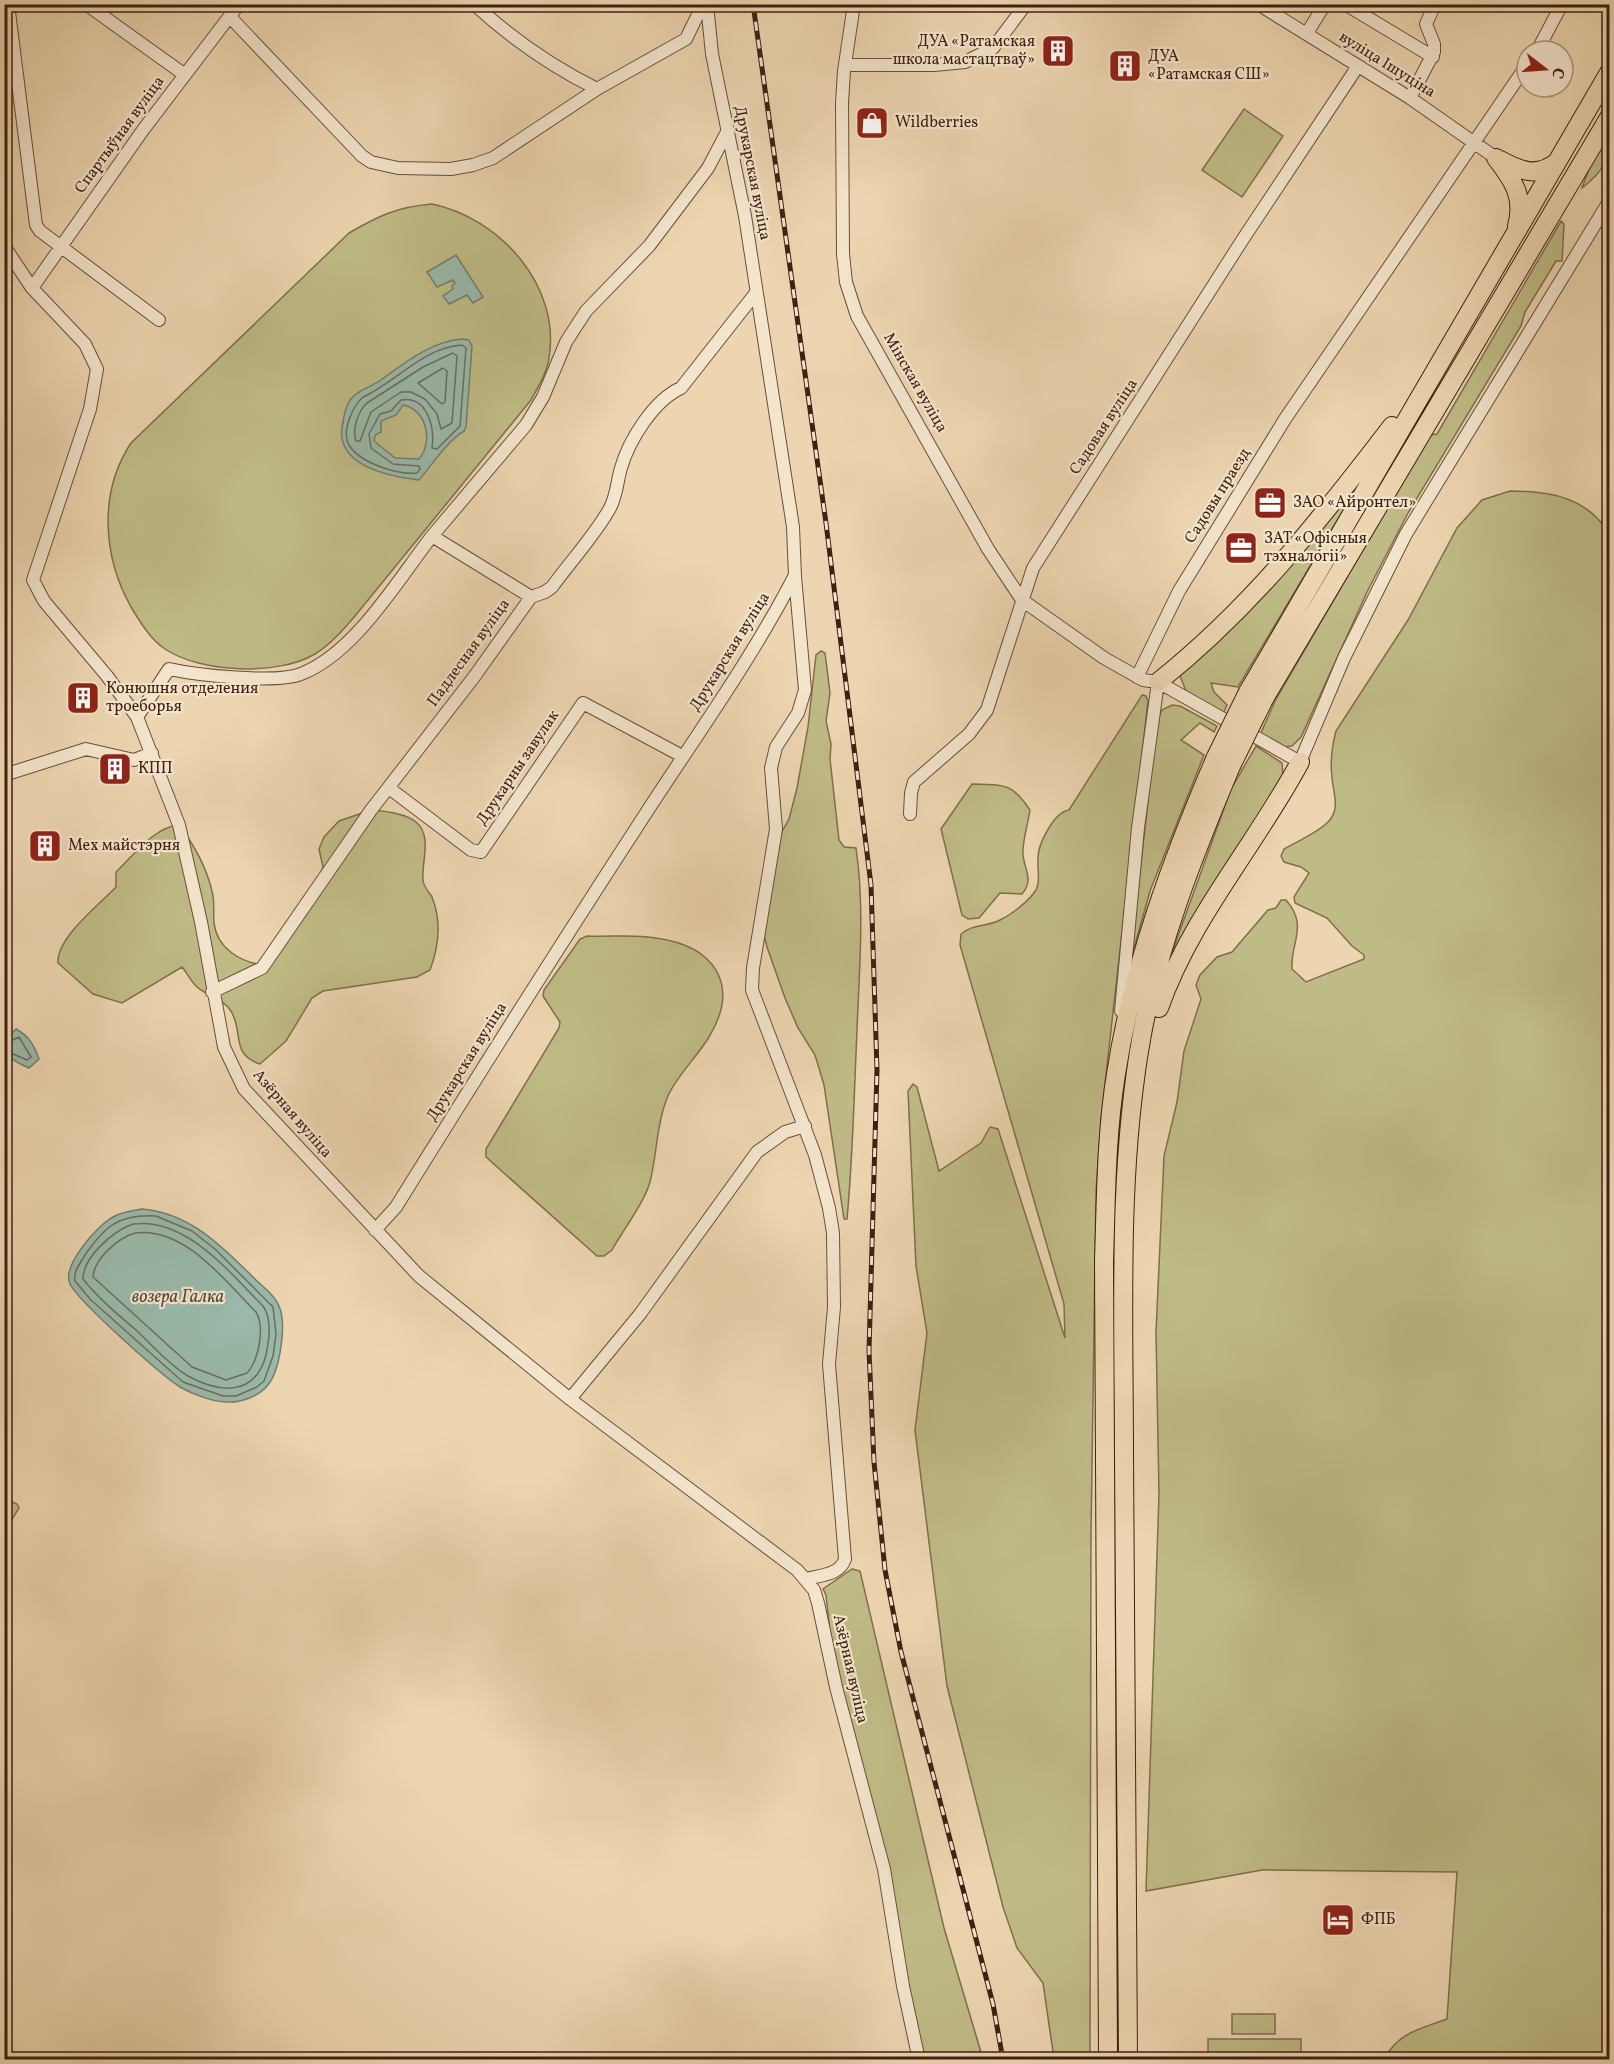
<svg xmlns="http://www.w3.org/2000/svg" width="1614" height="2064" font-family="Vollkorn,serif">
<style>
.green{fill:#bfbb86;stroke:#806e4c;stroke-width:1.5}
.water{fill:#99b9aa;stroke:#757c6e;stroke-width:1.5;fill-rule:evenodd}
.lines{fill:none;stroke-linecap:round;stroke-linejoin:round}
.shore{stroke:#6c6c5e;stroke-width:1.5}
.minor-casing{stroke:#6b4d3a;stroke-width:14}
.highway-casing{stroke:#402013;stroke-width:20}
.minor{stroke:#f3e4cc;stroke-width:12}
.highway{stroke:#ecd5b0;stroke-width:18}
.rail-casing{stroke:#402013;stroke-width:5}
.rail{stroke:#f3e4cc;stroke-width:3;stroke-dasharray:9;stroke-linecap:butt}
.highway-bridge-casing{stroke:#402013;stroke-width:20;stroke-linecap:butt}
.highway-bridge{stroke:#ecd5b0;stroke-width:18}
.labels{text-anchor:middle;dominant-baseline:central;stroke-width:4.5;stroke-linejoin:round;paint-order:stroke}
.poi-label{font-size:16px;fill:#402013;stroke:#f3e4cc;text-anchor:start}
.street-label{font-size:16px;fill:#402013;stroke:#f3e4cc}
.water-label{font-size:18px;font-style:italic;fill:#564639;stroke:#f3e4cc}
</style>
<rect width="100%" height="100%" fill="#ecd5b0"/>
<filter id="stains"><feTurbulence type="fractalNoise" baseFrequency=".00333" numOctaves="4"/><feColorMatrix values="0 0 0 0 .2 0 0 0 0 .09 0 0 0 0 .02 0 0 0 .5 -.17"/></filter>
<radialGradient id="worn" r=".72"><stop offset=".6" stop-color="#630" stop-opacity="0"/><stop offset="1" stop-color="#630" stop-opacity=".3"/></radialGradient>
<!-- green -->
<path class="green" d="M1244 109 1283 136 1242 197 1202 170Z
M1609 132C1609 161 1604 171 1582 188L1591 163Z
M432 204C500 218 561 286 549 358 547 373 538 387 531 400L355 616C343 630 331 644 315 654 278 676 201 673 165 649 151 640 140 622 131 607 103 557 98 493 131 443L349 233C378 216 397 207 432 204Z
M1561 221 1564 224 1562 261H1556L1525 312 1521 326 1408 513 1368 590 1301 737 1292 746 1283 747 1260 735 1276 699 1430 435 1437 434Z
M1363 477 1238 687 1211 683 1214 692 1227 705 1223 714 1186 691 1180 676 1184 669Z
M1510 491C1549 491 1588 497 1609 534V2059H1384C1399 2032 1420 2029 1447 2019L1457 1872 1262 1870 1146 1891 1159 1494 1156 1332 1164 1156 1177 1102 1184 1051 1201 999 1196 985 1200 975 1217 957 1232 952 1268 910 1276 908 1281 900H1286C1309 926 1290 943 1292 969L1306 982 1364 959V955L1352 946 1327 918 1295 903 1294 897 1309 873 1301 867 1284 862 1281 856 1284 849C1298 841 1317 833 1328 822 1341 809 1333 793 1332 777 1330 762 1332 746 1336 731L1408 620 1457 528 1482 500Z
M821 651 825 653 830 693 826 721 831 744 830 759 839 840 844 847 856 848C865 908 859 971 857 1031 854 1094 853 1156 847 1219H844L824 1085 815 1055 798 1028 785 998 767 947 757 908 769 855 789 819 797 788 808 727 816 655Z
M1142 695 1146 696 1148 701 1101 1119 1096 1191 1091 1534 1090 2059H1054L1043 1983 1017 1948 1003 1907 947 1686 915 1430 927 1333 916 1266 908 1091 913 1084 917 1087 939 1171 981 1143 990 1127 998 1129 1065 1338 1064 1304 960 945 961 934C972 924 987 927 1000 920 1011 915 1030 900 1036 890 1041 881 1037 868 1038 858 1038 844 1054 812 1069 810Z
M1172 705 1180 706 1217 726 1214 732 1200 723 1181 740 1204 755 1150 891 1130 963 1157 720 1162 710Z
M1256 746 1282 763 1283 776 1165 972 1231 789Z
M972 784C1003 785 1012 782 1030 810 1028 823 1024 836 1023 849 1021 866 1036 878 1022 894L1000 893 979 918 968 919 962 915 941 829Z
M371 810C385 811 405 813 416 822 433 836 421 863 423 881 424 887 429 892 432 897 442 922 439 946 430 970L417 977 323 991 312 998 286 1041 260 1064C230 1054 244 1033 231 1011 224 999 206 996 196 986 191 981 187 973 182 967L122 1003 93 994 58 963C56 938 100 904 116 887V872C134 855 154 827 179 825 195 846 206 866 212 891 215 901 213 913 214 923 217 948 240 962 263 965L310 903 323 867 319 849 324 837 339 821Z
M587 936C610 937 634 934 656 938 714 946 741 984 709 1037 697 1057 673 1080 666 1101 656 1127 657 1155 650 1182 644 1203 623 1230 612 1250L604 1256H597L486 1157V1149L559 1028 560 1022 543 996 544 990 580 939Z
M5 1499 17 1504 19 1508 5 1531Z
M852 1569 860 1571 944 1928 983 2059H919L884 1869 836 1687 826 1595 823 1589Z
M1232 2014H1275V2034H1232Z
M1208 2039H1301V2059H1208Z"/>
<!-- water -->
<path class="water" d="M456 255 483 297 473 303 467 295 449 304 443 296 453 289 452 286 455 283 453 280 437 287 427 272Z
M462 339 469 340 472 346 466 427 464 431C445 443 433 464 419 480 387 476 332 465 343 422 344 416 346 406 350 400 357 390 371 387 381 380 404 363 432 341 462 339ZM403 405C426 409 434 441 419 459L395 458 374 441 375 435 381 432V421L396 415Z
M16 1029C29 1036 34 1045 39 1059L29 1068C13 1061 4 1057 5 1040Z
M141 1209C189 1212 223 1247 255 1279 263 1287 275 1295 279 1306 287 1324 280 1370 268 1385 259 1396 241 1403 227 1402 213 1402 192 1394 180 1387 161 1375 79 1302 70 1284 61 1266 99 1223 115 1216 123 1212 133 1211 141 1209Z"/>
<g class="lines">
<!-- shore -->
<path class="shore" d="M462 345 466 348 460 426 437 449 432 448C435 427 427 395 401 400L391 411 380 414 369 434 371 448 393 464 419 466 420 469 417 473C397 475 360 463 349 445 341 431 353 406 363 397 396 382 424 347 462 345Z
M453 353 457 356 452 423 441 429 437 414 425 399 411 392H401L371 412 360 441H356C352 429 358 411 367 403L423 367Z
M443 368 447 371 445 402 442 404 418 383Z
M4 1044 19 1037 31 1057 27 1060 4 1050
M156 1216 192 1231 215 1249 273 1307 276 1334 273 1356 264 1381 257 1387 236 1396H223L183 1382 91 1300 75 1281C73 1271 80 1264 85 1255 105 1226 119 1214 156 1216Z
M133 1224C186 1217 229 1272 263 1306 272 1318 269 1341 266 1355 255 1397 219 1393 188 1376 169 1365 152 1345 136 1330 117 1314 98 1298 83 1279 83 1257 113 1231 133 1224Z
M135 1233C184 1226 225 1281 256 1312 265 1327 259 1360 247 1373L226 1380 192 1367 93 1277C94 1259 118 1238 135 1233Z"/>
<!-- minor casing -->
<g class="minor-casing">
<path id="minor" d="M8 4 36 225 40 231 159 320
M86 4 185 75
M474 4C511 38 553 67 597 89L686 39 703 4
M707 4 712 54 745 216 793 527 795 576 805 690 798 713 776 747 771 768 776 829 753 968 752 990 815 1155 829 1208 833 1233 834 1307 829 1364 845 1559C840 1575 821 1575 806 1579
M854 4 844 71 842 103 843 254 846 282 857 316 988 549 1022 600 1104 658 1143 680 1158 682 1300 762 1344 658 1406 534 1610 200
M1258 4 1410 98 1496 158
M1345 4 1433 57
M231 18 362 156 371 162 398 168 451 169 473 165 493 158 597 89
M1307 33 1325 4
M1537 51 1562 4
M845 65H934L965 62 993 48 1026 4
M1410 98 1434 52V44L1426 24 1435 4
M4 246 32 288 85 344 97 369 90 409 33 580 44 601 107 676 137 717 179 825 201 922 224 1047 244 1089 419 1276 570 1399 797 1570 814 1590 818 1603 836 1687 884 1869 903 1986 919 2060
M32 288 143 130 239 4
M432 536 526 425 543 397 566 342 586 311 649 246 708 168 728 130
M1137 677 1179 591 1285 419 1527 65
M137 717 169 669C197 675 275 684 301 674 355 653 397 581 432 536L531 597
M4 775 86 749 134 760 152 753
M389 788 471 850 481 852 583 703 682 756
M910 814 911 793 914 782 969 734 987 710 1033 568 1243 239 1358 66
M212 992 262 968 371 810 474 677 531 597 545 592 552 587C570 562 596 534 610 508 617 495 617 481 621 468 629 440 654 400 681 388L755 294
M1121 1011 1138 828 1158 682
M375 1230 396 1207C475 1080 555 953 637 827 690 744 749 664 794 577
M570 1399 640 1314 757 1152 785 1132 805 1126"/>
</g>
<!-- highway casing -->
<g class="highway-casing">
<path id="highway" d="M1496 158C1513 180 1525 197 1517 226
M1500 160C1520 171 1538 178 1557 162
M1158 682C1251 608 1320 520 1392 426
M1248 692 1610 71
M1264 699 1610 116
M1159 1008C1191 917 1255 846 1300 762
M1108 2060 1104 1261C1106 1199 1106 1136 1116 1074 1133 964 1172 859 1216 757
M1128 2060C1127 1858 1125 1656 1124 1454 1124 1315 1117 1171 1142 1034 1159 942 1195 852 1231 766"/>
</g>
<!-- minor -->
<use href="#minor" class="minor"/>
<!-- highway -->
<use href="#highway" class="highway"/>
<!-- rail casing -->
<g class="rail-casing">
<path id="rail" d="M753 4 826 523 871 885 877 1070 869 1351 874 1462 885 1570 901 1652 993 2004 1003 2060"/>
</g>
<!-- rail -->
<use href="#rail" class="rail"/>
<!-- highway-bridge casing -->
<g class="highway-bridge-casing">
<path id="highway-bridge" d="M1216 757 1248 692
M1231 766 1264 699"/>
</g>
<!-- highway-bridge -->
<use href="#highway-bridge" class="highway-bridge"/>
</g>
<!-- icons -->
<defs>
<g id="building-square" transform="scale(1.725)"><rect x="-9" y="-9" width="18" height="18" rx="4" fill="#8f2418" stroke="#f3e4cc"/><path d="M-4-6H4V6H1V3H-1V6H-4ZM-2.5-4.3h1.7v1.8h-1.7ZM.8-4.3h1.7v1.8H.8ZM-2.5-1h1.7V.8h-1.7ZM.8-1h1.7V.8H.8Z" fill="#fff"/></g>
<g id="shop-square" transform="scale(1.725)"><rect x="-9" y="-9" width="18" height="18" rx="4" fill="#8f2418" stroke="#f3e4cc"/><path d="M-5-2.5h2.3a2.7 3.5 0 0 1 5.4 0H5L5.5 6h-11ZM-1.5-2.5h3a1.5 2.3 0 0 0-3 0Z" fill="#fff"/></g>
<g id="office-square" transform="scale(1.725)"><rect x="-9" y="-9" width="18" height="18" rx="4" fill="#8f2418" stroke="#f3e4cc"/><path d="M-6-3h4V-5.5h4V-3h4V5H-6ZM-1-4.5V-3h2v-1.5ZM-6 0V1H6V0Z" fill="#fff"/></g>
<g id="hotel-square" transform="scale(1.725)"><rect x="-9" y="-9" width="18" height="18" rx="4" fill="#8f2418" stroke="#f3e4cc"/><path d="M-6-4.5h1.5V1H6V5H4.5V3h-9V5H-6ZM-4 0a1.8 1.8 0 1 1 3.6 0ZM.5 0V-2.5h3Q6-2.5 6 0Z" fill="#fff"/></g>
</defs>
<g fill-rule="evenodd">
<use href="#building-square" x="1058" y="51"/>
<use href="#building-square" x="1125" y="66"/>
<use href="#shop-square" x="872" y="123"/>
<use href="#office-square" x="1270" y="503"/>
<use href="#office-square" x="1241" y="548"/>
<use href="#building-square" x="83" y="698"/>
<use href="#building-square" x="115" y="769"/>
<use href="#building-square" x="45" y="846"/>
<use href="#hotel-square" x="1338" y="1920"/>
</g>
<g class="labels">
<!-- poi labels -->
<g class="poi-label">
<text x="1035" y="42" text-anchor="end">ДУА «Ратамская<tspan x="1035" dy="18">школа мастацтваў»</tspan></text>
<text x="1148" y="57">ДУА<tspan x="1148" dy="18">«Ратамская СШ»</tspan></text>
<text x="895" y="123">Wildberries</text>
<text x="1293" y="503">ЗАО «Айронтел»</text>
<text x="1264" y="539">ЗАТ «Офісныя<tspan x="1264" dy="18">тэхналогіі»</tspan></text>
<text x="106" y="689">Конюшня отделения<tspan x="106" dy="18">троеборья</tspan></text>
<text x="138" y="769">КПП</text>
<text x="68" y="846">Мех майстэрня</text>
<text x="1361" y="1920">ФПБ</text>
</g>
<!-- street labels -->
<g class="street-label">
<text transform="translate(1387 65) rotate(32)">вуліца Ішуціна</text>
<text transform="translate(120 135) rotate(-54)">Спартыўная вуліца</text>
<text transform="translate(752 173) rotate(79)">Друкарская вуліца</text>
<text transform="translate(915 383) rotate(60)">Мінская вуліца</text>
<text transform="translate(1104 427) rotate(-57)">Садовая вуліца</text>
<text transform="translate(1218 496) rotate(-58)">Садовы праезд</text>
<text transform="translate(730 652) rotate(-58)">Друкарская вуліца</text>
<text transform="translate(469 653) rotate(-54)">Падлесная вуліца</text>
<text transform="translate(518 768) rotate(-56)">Друкарны завулак</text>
<text transform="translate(467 1062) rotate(-58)">Друкарская вуліца</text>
<text transform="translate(292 1114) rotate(49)">Азёрная вуліца</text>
<text transform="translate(850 1669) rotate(77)">Азёрная вуліца</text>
</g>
<!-- water labels -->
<g class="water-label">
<text x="178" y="1297">возера Галка</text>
</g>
</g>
<!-- margin -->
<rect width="1614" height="2064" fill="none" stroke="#ecd5b0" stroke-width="24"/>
<rect x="6" y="6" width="1602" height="2052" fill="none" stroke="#402013" stroke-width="3"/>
<rect x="12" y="12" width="1590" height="2040" fill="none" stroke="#402013" stroke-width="1.5"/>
<!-- north arrow -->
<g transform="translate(1545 69) rotate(107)"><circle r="28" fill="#f3e4cc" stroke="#ab9682" stroke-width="1.5"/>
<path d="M0-4.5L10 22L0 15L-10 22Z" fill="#8f2418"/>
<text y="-9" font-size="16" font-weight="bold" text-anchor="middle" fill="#402013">С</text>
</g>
<rect width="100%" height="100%" filter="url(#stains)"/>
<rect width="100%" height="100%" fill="url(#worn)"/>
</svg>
